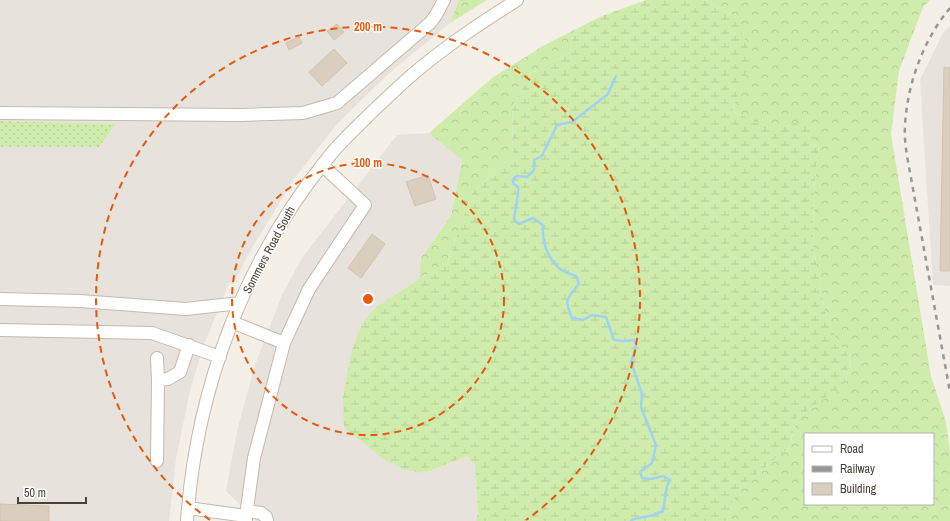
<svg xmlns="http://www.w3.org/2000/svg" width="950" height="521" font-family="'Archivo Narrow',sans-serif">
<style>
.industrial{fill:#e7e2dc}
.grass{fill:url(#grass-dots)}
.forest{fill:url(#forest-crowns);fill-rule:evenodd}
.wetland{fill:url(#wetland-marsh)}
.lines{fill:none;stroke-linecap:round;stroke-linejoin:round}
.stream{stroke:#9fd2f5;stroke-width:2.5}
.building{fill:#dacfbf;stroke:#d2c4ae}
.minor-casing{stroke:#c4bbac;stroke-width:14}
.minor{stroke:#fff;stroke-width:12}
.rail{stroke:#979797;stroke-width:2.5;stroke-dasharray:5 5;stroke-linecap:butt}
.ring{fill:none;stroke:#e8590c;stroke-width:2;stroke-dasharray:7 5}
.labels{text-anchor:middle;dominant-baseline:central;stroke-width:3;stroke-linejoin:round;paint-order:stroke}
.street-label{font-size:12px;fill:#484135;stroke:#fff}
.centre{fill:#e8590c;stroke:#fff;stroke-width:2}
.ring-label{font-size:12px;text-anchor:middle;font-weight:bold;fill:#e8590c;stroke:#fff;stroke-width:3;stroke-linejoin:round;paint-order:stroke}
</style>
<defs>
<pattern id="grass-dots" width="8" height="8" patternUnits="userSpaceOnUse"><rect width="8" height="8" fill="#d0ecad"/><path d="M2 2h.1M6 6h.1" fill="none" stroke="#b4cc95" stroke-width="1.8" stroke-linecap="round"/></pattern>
<pattern id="forest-crowns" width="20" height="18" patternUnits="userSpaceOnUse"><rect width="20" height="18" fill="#d0ecad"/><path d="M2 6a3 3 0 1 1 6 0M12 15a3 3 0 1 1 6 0" fill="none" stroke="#b4cc95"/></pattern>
<pattern id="wetland-marsh" width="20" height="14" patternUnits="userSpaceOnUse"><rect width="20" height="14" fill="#d0ecad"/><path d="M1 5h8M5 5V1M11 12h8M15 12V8" fill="none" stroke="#b4cc95"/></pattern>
</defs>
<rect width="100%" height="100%" fill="#f5f0e7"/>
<!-- industrial -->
<path class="industrial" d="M0 0H459L450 23 387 75 337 124 294 179 252 248 233 284 229 283 203 347 190 391 176 459 169 521H0V147H99L116 124 0 121Z
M950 26V286L933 285 920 80 943 33Z
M429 133 462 160 451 216 421 258 419 279 375 308 425 473 467 456 475 465 478 512 476 521H256L226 491 237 431 255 365 282 295 302 258 397 135Z"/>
<!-- grass -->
<path class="grass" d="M0 121 116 124 99 147H0Z"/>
<!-- forest -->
<path class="forest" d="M459 0H487L450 23Z
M703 0H930L923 7 899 71 891 134 931 376 946 422 950 453V521H727L736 491 789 448 797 418 844 385 851 362 827 323 813 246 814 188 819 146 793 123 777 131 732 111 751 57 735 16ZM805 434H933V504H805Z
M574 30 570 53 532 72 512 107 513 156 472 193 447 264 419 279 421 258 451 216 462 160 429 133 492 78 541 47Z"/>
<!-- wetland -->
<path class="wetland" d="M646 0H703L735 16 752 57 732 111 777 131 793 123 809 126 819 146 814 188 813 246 827 323 851 361 844 385 797 418 789 448 736 491 727 521H476L478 512 475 465 467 456 425 473 405 470 382 458 344 427 343 397 352 350 362 324 375 308 419 279 447 264 472 193 513 156 512 107 532 72 570 53 574 30 602 16Z"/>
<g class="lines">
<!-- stream -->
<path class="stream" d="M616 76 608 94 572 122 557 125 542 156 534 160V170L527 177 517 176 514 178 513 183 518 187C519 196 515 210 514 220L519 224 533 218 543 225C542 241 547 257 559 268 563 272 571 274 576 276L579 284C566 299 564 300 572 318L583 320 592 315 606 317 614 340 624 341 634 340 636 347 631 362 642 394 641 407 656 445 652 463 640 472 642 478 651 479 663 476 670 480 667 486 663 511 654 515 634 519 631 521"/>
</g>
<!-- building -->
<path class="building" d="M337 24 344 32 334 40 327 31Z
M299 37 302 43 289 50 286 43Z
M334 49 347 63 322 86 309 72Z
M944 67 950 68V271H940Z
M428 175 436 199 415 206 406 182Z
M372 234 385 244 361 278 348 268Z
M0 504 49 506V521H0Z"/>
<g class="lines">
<!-- minor casing -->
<g class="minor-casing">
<path id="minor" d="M0 113 239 115 303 113 337 103 430 23 436 15 444 0
M0 299 80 301 186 309 240 303
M232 322 284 343
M0 330 152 333 220 357
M157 358 158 380
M157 461 158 380 168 379 180 372 189 345
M188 508 246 516V521
M247 511 261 513 266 517 267 521
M246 516 254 458 284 343 309 289 365 205 322 165
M187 521C196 390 244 261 327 159 341 141 358 126 374 110 387 98 399 86 412 75 444 47 481 23 517 0"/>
</g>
<!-- minor -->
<use href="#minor" class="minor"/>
<!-- rail -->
<path class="rail" d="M950 8C923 40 907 85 905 126 904 144 908 161 911 178L950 392"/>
</g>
<!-- distance rings -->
<g class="ring">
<circle cx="368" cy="299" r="136"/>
<path d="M210 520A272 272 0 1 1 526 520"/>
</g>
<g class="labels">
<!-- street labels -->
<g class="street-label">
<text transform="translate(269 250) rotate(-62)">Sommers Road South</text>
</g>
</g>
<circle cx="368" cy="299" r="6" class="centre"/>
<g class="ring-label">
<text x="368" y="31">200 m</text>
<text x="368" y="167">100 m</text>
</g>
<!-- legend -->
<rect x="804" y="433" width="130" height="72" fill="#ffffff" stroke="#b6b3ae"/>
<rect x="812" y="446" width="20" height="6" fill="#ffffff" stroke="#b6b3ae"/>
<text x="840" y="453" font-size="12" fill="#484135">Road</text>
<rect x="812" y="466" width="20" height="6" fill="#979797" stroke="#b6b3ae"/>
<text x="840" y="473" font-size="12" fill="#484135">Railway</text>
<rect x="812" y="483" width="20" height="12" fill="#dacfbf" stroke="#b6b3ae"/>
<text x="840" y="493" font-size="12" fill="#484135">Building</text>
<!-- scale -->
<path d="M18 497v6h68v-6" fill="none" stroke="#484135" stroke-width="2"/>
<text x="24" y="497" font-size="12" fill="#484135" stroke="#ffffff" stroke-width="3" paint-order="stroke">50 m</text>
</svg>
